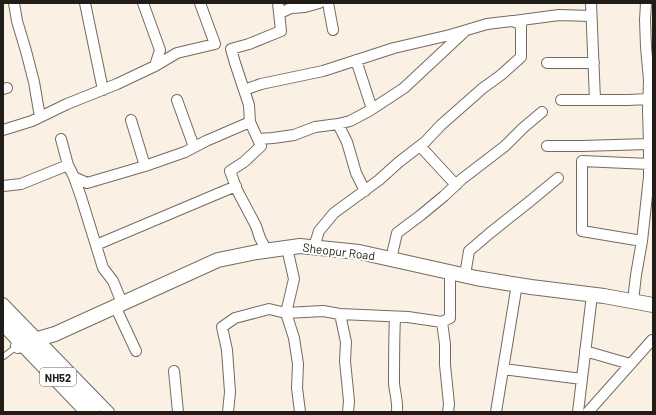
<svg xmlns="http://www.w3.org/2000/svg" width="656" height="415" font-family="Barlow,sans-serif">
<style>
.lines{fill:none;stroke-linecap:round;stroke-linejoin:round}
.lane-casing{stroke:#746b5f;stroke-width:7}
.street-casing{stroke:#746b5f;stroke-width:12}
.secondary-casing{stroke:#746b5f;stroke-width:16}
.highway-casing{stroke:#746b5f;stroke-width:21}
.lane{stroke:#fff;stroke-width:5}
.street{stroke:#fff;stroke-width:10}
.secondary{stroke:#fff;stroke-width:14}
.highway{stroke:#fff;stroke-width:19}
.labels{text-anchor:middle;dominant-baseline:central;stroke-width:4;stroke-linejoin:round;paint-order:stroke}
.shield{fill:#fff;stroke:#63615d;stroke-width:1}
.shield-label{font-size:11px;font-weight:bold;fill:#201d18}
.street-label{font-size:12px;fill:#201d18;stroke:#fff}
</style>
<rect width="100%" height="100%" fill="#faf0e3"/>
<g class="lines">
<!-- lane casing -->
<g class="lane-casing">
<path id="lane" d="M3 357 16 347"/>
</g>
<!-- street casing -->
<g class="street-casing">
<path id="street" d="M14 3 17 21 26 51 34 82 40 117
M85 3 103 90
M143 3 160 50 155 66
M328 3 333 30
M591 3 595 100
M280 13 291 8 305 7 319 3
M514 21 559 15 591 16
M356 60 372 109
M547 63H594
M3 89 7 88
M244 90 261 84 323 71 394 48 450 35 487 24 512 21 521 24V57L501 75 483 88 441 125 425 142 399 162 379 180 334 213 319 231 314 247
M177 100 194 147
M561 100H628L648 99
M131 120 145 166
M250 122 249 105 235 63 231 49 249 44 281 31 278 3
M338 124 347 142 356 173 365 191
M3 130 32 121 67 104 117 84 155 66 177 53 215 44 200 3
M61 139 68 165
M258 139 273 138 294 135 315 127 338 124 350 121 369 111 404 88 464 32
M420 146 456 185
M547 146H581L649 144
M74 177 87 183 145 166 185 152 206 141 250 122 261 146 244 162 230 171 237 190 256 226 260 238 267 251
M3 186 21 184 68 165 74 177 81 197 103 268 113 281 122 303
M642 241 582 231V161L649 164
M96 245 236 186
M287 248 294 279 286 313 294 338 298 364 297 388 300 412
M391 259 397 233 421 215 444 196 462 179 505 146 523 128 542 112
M465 275 469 251 490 233 529 202 558 178
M633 301 636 275 642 241 649 177V144L648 110 649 80 646 47 645 20 646 3
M3 303 109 412
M115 306 136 351
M340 314 346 342 345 361 349 401 348 412
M395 317C394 339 394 361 394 384 395 393 398 402 397 412
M442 322 450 318V272
M585 351 630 364
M503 369 582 379
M174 371 178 412
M228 412 230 392 227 350 222 327 235 318 269 309 286 313 323 311 340 314 408 317 442 322 445 344V365L449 404 448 412
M496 412 517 284
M578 412 592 295
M588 412 652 340"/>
</g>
<!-- secondary casing -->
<g class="secondary-casing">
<path id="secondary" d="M18 346 24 343 55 334 218 260 257 252 300 246 359 252 476 278 531 287 604 296 653 305"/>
</g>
<!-- highway casing -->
<g class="highway-casing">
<path id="highway" d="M3 320 91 412"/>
</g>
<!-- lane -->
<use href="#lane" class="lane"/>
<!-- street -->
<use href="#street" class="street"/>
<!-- secondary -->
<use href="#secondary" class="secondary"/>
<!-- highway -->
<use href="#highway" class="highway"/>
</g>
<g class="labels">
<!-- shield labels -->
<rect class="shield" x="40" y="368" width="36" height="18" rx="3"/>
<g class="shield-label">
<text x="58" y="377">NH52</text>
</g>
<!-- street labels -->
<g class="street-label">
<text transform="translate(339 251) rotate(7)">Sheopur Road</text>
</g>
</g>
<!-- border -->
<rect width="656" height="415" fill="none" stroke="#201d18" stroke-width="8"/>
</svg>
